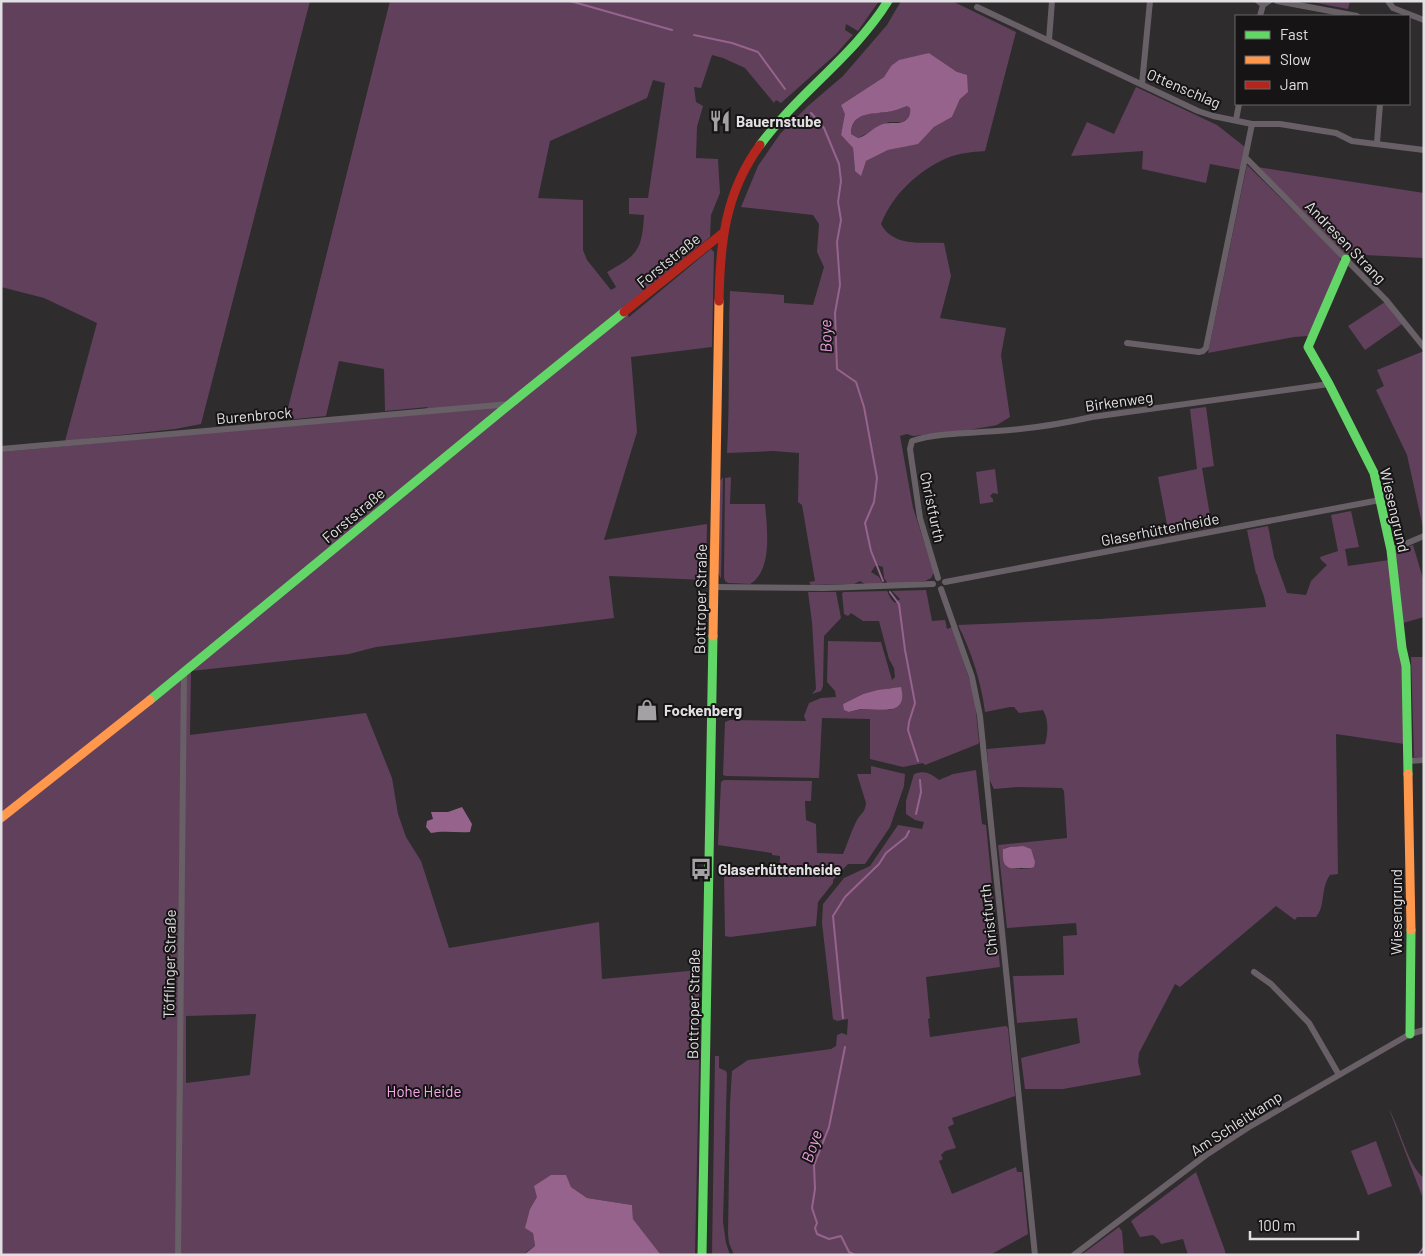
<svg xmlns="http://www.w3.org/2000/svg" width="1425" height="1256" font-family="Barlow,sans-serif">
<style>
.green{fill:#61405c;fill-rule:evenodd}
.water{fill:#96638d;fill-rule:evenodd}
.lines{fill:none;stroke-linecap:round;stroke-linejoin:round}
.stream{stroke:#96638d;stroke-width:2}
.street{stroke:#686066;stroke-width:6}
.fast{stroke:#63d668;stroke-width:9}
.slow{stroke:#ff974d;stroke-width:9}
.jam{stroke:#b3261e;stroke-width:9}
.labels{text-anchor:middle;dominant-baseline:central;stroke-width:4;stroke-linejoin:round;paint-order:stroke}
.street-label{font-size:15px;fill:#e2e0e2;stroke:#161415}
.poi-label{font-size:15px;font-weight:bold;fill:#e2e0e2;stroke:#161415;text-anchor:start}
.park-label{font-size:15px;fill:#f8a8ea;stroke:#161415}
.water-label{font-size:16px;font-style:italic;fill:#f1a1e3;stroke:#161415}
</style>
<rect width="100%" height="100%" fill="#2e2c2d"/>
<!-- green -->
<path class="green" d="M1 1H310L201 424 175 429 65 441 97 323 44 298 1 287Z
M390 1H879L858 31 846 24 845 30 853 35 851 37 836 54 781 103 776 100 774 103 745 68 723 58 712 55 701 88 694 87 696 102 703 106 697 127 696 158 718 159 720 193 711 215 710 237 623 308 629 317 711 249 714 252 712 347 631 357 637 432 604 540 707 524 706 580 609 576 614 618 376 647 349 654 191 671 190 735 366 713 392 778 398 814 406 837 421 861 449 948 599 922 602 979 699 970V1066L695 1255H661L633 1219 632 1205 587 1198 571 1187 565 1175H551L530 1209 535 1246 526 1252 527 1255H1V452L417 414 428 407 385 411 384 369 339 361 326 416 285 420ZM653 80 665 83 648 198H629V214L644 215C642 250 638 255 607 272L616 287 611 290 587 260 583 250V200L538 198 550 141 647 98ZM256 1014 250 1075 186 1083V1016Z
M901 1H952L1016 32 985 151C973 152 959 153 947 158 918 171 893 194 881 224 893 247 921 242 944 243L951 276 940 318 1006 328 1001 355 1010 417 997 425 969 430 913 436 907 434 900 436 913 508 934 572 931 578 925 581 888 584 884 578 883 567 876 565 871 572 879 577 883 584H865L860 581 854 584 811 585 809 582 815 581 802 505 798 502 799 453 773 451 727 453C730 399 728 345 730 291L784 295V303L813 305 824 267 817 252 819 224 813 215 741 207 758 166 780 134 808 106 843 76 887 25ZM929 53 957 72 960 99 952 117 934 127 918 143 888 150 866 161 855 171 853 148 841 135 846 114 841 105 884 77 891 66Z
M1307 1H1350L1348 9Z
M1136 87 1217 125 1245 147 1242 170 1210 164 1206 183 1142 169 1143 151 1071 156 1087 122 1114 134Z
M907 106 910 108 911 113 908 118 903 122H889L858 138 851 134C852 111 872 114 887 112 894 110 901 108 907 106Z
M1247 165 1340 256V267L1308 336 1294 337 1208 353Z
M1257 167 1424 193V258L1345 254Z
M1385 302 1402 324 1365 350 1348 326Z
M1424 351V532L1407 455 1376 390 1384 386 1377 370Z
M1206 407 1214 466 1202 468 1212 527 1169 535 1158 477 1197 469 1190 409Z
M995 469 998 494 993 493 990 496 993 499V502L980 504 976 472Z
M723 477 721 578V579L718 572 720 481Z
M731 477 730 504H765C767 527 773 571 750 584L728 583 725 581 724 577 725 478Z
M1351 511 1359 547 1345 549 1348 566 1389 560 1403 670 1404 744 1336 734 1338 874 1330 875C1320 889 1326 906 1316 917H1297L1295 920 1276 906 1180 987 1175 984 1139 1053 1138 1062 1141 1075 1063 1089H1025L1021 1058 1080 1043 1077 1018 1017 1023 1013 976 1064 975 1063 936 1077 935 1076 923 1007 928 998 845 1067 838 1064 791 1062 788 1019 787 994 789 989 779 987 749 1045 744C1048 734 1049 720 1043 710L1019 713 1014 707H1010L985 712C981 682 972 653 958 625L1100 619 1266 607C1265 595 1259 586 1257 574H1256L1247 530 1268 526 1274 557 1287 593 1306 595 1311 581 1327 565 1321 560 1320 557 1338 551 1331 515ZM1023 846 1030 869H1015L1006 866 1004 848Z
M1413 545 1424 582V617L1403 623 1394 553 1396 551Z
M926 590 932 621 945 620 947 629 952 627 974 693 979 742 978 744 925 765 923 763 903 767 870 759V719L822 718 819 778 726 776 723 775 725 722 730 720 806 721 804 716 809 703 821 698 836 697 835 691 827 682 828 641 881 642 892 680 895 677 894 668 889 659 879 621H863L851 613 848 616 844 614 842 593 844 592 887 591 891 599 895 603 900 599 892 591ZM891 688V710L862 709 849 712 843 704 863 694Z
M808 592H836L841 618 824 636 823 686 821 691 812 694 816 689 812 622Z
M1411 657H1423L1424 661V757H1414Z
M871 766 905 774 904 786 890 827 865 864H848L833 880V883L818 902 816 926 730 937 725 936 724 873 779 877 780 856 772 855V853L718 845 721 782 724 780 812 781 811 801H805L806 820 816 824 817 853 843 854C848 843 851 831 857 820 861 813 865 813 866 803L857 774H871Z
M976 770 982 824 986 825 1000 967 926 977 930 1018 928 1019 930 1037 1006 1026 1008 1028 1015 1096 952 1118 954 1124 948 1127 956 1148 945 1151 941 1155 943 1159 939 1161 952 1194 1016 1167 1017 1172H1022L1028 1234 990 1255H734L729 1243 728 1234 730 1103 732 1071 748 1060 831 1049 836 1046 837 1035 842 1033 847 1035 848 1019 837 1021 833 1019 822 923 823 904 844 878 870 866 898 825 922 829 924 822 915 820 906 814V801L914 774C925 770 930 773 939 780L953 774Z
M715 1056H719V1068L726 1071 727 1074 723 1222 726 1243 730 1255H712Z
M1389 1109C1400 1128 1408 1166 1424 1178L1422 1196Z
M1376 1141 1392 1186 1368 1195 1351 1151Z
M1196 1172 1224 1248 1226 1255H1188L1183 1239 1161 1244 1159 1240 1153 1235 1140 1237 1131 1221Z
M1119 1227 1122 1231 1124 1255H1081Z"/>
<!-- water -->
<path class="water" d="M929 53 957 72 967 75 968 92 960 99 952 117 934 127 918 144 888 150 866 161 861 176 855 171 853 148 841 135 845 114 841 105 884 77 891 66 899 60ZM907 106 910 108C911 114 909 119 903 122 897 124 889 122 883 124 873 127 867 136 858 138L851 134C851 112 872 114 887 112 894 111 901 108 907 106Z
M901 687C909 718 877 708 861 709 857 710 852 711 849 712L844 710 843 704 863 694 878 690Z
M462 807 472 824 470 832C457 833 444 830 431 833L426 827 427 821 433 819 431 812H448Z
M1023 846 1031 849 1035 862 1034 867C1029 869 1026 868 1021 868 1005 870 1002 865 1003 849L1010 847Z
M551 1175H566L571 1187 587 1198 632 1205 633 1219 661 1255H527L526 1253 535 1246 533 1233 525 1228 530 1209 537 1197 534 1186Z"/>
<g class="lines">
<!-- stream -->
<path class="stream" d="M570 1 672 30
M694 35 732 43 758 52 785 89
M811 113 824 128 839 164 841 181 838 202 841 220 837 242 840 285 835 313 837 369 856 382 864 407 877 478 874 502 865 523 871 551 883 581
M890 592 899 604 905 650 915 703 909 722 908 730 918 761
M916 814 921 792 920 780
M843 1018 833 916 845 897 879 864 886 853 906 837 909 831
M845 1047 829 1127 814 1165 815 1189 812 1208 817 1223 815 1228 817 1234 829 1239 841 1236 849 1252 855 1255
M1418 1255 1424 1247"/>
<!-- street -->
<path class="street" d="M1258 1 1263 5 1269 1
M1277 1 1357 16
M1388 1 1393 8 1424 20
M977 7 1198 111 1213 116 1252 124H1280L1336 133 1352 141 1424 150
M1260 16 1263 5
M1049 40 1052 1
M1142 84 1150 1
M1236 120 1239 104
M1377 143 1380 104
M1246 158 1386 300 1424 347
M1127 343 1199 352 1203 351 1206 348 1252 124
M1 449 510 404
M1391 550 1424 536
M938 578 920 518 910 449 912 441C935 433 972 433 997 431 1028 429 1061 424 1092 417L1329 384
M945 582 1380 500
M714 587 825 588 933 584
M941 589 972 677 980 716 1035 1255
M1408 761 1424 760
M1254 972 1271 984 1309 1023 1339 1075
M178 1255 184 674
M1074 1255 1206 1155 1249 1127 1410 1034 1424 1030"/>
<!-- fast -->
<path class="fast" d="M760 145C799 92 854 56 888 1
M1346 259 1308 347 1329 384 1374 473 1391 550 1402 648 1406 666 1408 774
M150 700 510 404 624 312
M1410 1034 1411 930
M702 1255 713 636"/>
<!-- slow -->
<path class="slow" d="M713 636 719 301
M1408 774 1411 930
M1 818 150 700"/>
<!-- jam -->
<path class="jam" d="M719 301C720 243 725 193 760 145
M624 312 723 233"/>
</g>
<!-- icons -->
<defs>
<g id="restaurant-bare" transform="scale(1.725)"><path d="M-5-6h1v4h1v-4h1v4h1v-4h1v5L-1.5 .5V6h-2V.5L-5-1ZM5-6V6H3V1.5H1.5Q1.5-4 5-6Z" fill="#a3a1a3" stroke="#161415" stroke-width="2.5" paint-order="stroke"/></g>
<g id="shop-bare" transform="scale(1.725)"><path d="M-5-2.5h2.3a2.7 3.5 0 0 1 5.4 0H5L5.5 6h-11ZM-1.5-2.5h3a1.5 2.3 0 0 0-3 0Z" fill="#a3a1a3" stroke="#161415" stroke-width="2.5" paint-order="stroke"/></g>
<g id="bus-bare" transform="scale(1.725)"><path d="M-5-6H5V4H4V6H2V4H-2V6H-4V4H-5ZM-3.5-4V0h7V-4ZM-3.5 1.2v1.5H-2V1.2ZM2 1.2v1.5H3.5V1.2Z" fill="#a3a1a3" stroke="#161415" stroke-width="2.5" paint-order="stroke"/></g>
</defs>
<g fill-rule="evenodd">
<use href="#restaurant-bare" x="720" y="121"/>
<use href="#shop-bare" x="647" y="710"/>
<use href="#bus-bare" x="701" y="869"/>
</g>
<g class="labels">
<!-- street labels -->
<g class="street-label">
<text transform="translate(1184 88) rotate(23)">Ottenschlag</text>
<text transform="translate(1346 242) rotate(46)">Andresen Strang</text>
<text transform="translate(668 260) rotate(-39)">Forststraße</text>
<text transform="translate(1119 401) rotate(-8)">Birkenweg</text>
<text transform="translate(254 415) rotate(-5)">Burenbrock</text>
<text transform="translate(933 507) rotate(78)">Christfurth</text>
<text transform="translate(1395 510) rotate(77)">Wiesengrund</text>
<text transform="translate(353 515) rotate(-40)">Forststraße</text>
<text transform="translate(1160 529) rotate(-11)">Glaserhüttenheide</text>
<text transform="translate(700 599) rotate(-89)">Bottroper Straße</text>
<text transform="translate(1396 912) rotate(-90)">Wiesengrund</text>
<text transform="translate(988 920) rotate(-96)">Christfurth</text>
<text transform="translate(169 964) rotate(-89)">Töfflinger Straße</text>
<text transform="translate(693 1004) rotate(-89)">Bottroper Straße</text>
<text transform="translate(1236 1123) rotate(-33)">Am Schleitkamp</text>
</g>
<!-- poi labels -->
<g class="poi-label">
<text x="736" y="121">Bauernstube</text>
<text x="664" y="710">Fockenberg</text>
<text x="718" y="869">Glaserhüttenheide</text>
</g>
<!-- park labels -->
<g class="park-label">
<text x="424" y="1091">Hohe Heide</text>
</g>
<!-- water labels -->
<g class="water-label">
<text transform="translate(825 336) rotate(-91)">Boye</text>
<text transform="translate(811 1146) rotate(-71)">Boye</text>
</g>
</g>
<!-- border -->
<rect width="1425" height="1256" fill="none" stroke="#e2e0e2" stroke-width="5"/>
<!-- legend -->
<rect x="1235" y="15" width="175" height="90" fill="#161415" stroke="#686667"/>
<rect x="1245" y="31" width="25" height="8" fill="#63d668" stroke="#686667"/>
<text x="1280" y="40" font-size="15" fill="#e2e0e2">Fast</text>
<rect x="1245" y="56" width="25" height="8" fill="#ff974d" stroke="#686667"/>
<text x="1280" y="65" font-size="15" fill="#e2e0e2">Slow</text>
<rect x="1245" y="81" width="25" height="8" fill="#b3261e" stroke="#686667"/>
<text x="1280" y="90" font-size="15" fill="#e2e0e2">Jam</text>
<!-- scale -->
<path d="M1250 1231v8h108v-8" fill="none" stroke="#e2e0e2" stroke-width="2.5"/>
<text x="1258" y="1231" font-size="15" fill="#e2e0e2" stroke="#161415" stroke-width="4" paint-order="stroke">100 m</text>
</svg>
